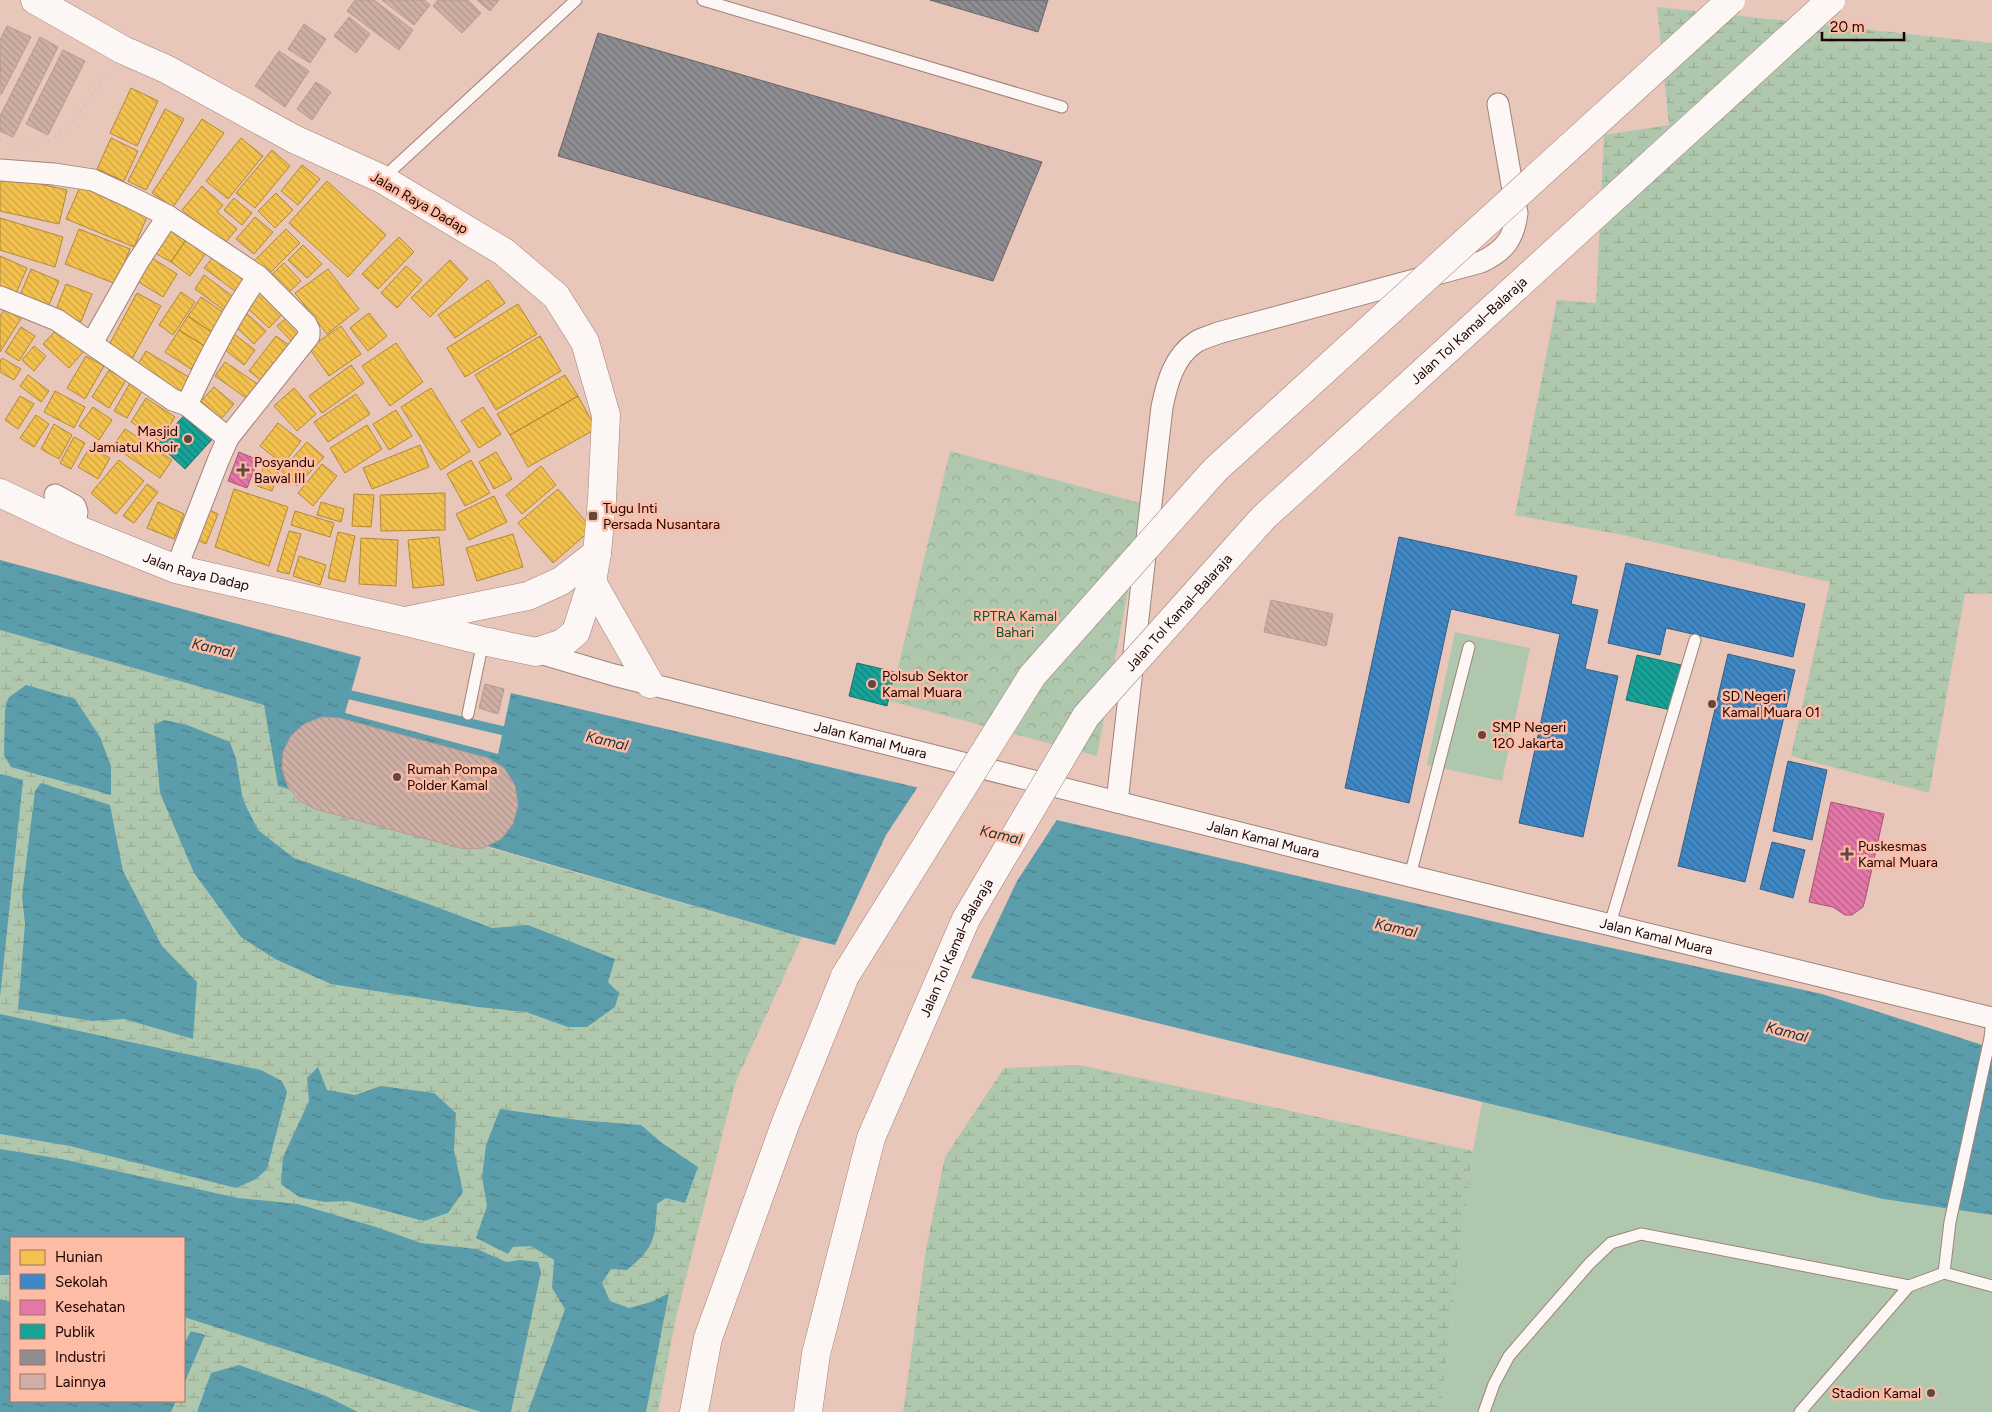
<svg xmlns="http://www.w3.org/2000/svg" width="1992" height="1412" font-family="Figtree,sans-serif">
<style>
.wetland{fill:url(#wetland-marsh);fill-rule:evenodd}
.park{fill:url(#park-crowns)}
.garden{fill:#afc8ad}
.water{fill:url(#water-ripples)}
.pier{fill:#e8c6ba}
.homes{fill:url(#homes-back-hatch);stroke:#b28837}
.schools{fill:url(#schools-back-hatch);stroke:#35608a}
.health{fill:url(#health-back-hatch);stroke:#a85476}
.public{fill:url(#public-back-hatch);stroke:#19736a}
.industry{fill:url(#industry-back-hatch);stroke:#6b6466}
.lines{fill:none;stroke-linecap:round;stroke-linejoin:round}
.stream{stroke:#5c9dac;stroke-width:9}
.building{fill:url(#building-back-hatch);stroke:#b79a90}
.lane-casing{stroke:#9f8379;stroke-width:13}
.street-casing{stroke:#9f8379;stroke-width:23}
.secondary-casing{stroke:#9f8379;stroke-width:29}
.highway-casing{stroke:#9f8379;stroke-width:29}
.path{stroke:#d1c7c3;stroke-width:3;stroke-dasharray:2.5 4;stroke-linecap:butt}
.lane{stroke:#fcf6f5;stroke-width:11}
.street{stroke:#fcf6f5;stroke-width:21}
.secondary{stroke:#fcf6f5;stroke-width:28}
.highway{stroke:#fcf6f5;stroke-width:28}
.highway-bridge-casing{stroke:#9f8379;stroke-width:29;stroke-linecap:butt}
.highway-bridge{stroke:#fcf6f5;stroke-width:28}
.poi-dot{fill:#644741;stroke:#fcbca6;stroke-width:2}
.labels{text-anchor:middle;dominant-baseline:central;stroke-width:5;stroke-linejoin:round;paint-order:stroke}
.street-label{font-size:14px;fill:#1d0300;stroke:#fcbca6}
.poi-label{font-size:14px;fill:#1d0300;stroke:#fcbca6;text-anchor:start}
.park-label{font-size:14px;fill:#005837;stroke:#fcbca6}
.water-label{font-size:15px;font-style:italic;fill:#1c3239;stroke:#fcbca6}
</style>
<defs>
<pattern id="wetland-marsh" width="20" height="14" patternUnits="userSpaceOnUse" patternTransform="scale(1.25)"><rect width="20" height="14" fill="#afc8ad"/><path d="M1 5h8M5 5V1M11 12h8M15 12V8" fill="none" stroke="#96aa93"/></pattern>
<pattern id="park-crowns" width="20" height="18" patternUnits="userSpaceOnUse" patternTransform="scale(1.25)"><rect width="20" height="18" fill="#afc8ad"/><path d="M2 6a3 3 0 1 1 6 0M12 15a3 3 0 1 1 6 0" fill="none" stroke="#96aa93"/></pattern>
<pattern id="water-ripples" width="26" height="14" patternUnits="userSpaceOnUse" patternTransform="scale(1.25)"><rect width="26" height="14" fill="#5c9dac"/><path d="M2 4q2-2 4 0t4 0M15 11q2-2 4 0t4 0" fill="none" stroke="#4b7e8a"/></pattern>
<pattern id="homes-back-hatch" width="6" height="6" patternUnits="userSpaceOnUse" patternTransform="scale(1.25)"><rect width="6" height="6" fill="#f2c14e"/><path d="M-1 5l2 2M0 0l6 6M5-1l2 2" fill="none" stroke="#cfa442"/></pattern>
<pattern id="schools-back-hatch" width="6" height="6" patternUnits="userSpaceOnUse" patternTransform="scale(1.25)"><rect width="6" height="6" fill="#3f88c5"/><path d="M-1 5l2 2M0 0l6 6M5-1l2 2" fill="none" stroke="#346d9e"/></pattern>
<pattern id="health-back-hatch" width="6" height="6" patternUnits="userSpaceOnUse" patternTransform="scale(1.25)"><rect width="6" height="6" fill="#e377a8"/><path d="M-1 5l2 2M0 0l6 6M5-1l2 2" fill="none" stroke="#b75f86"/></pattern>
<pattern id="public-back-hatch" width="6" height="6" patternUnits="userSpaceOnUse" patternTransform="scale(1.25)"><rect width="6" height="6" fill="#17a398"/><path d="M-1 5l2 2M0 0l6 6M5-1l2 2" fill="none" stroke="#14837a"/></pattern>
<pattern id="industry-back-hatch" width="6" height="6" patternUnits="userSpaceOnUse" patternTransform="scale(1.25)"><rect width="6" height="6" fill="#8d8d92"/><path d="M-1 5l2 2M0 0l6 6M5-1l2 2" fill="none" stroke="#737175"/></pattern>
<pattern id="building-back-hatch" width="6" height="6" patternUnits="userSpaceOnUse" patternTransform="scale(1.25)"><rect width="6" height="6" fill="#ceafa5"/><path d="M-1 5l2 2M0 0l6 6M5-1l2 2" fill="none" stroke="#b0958c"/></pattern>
</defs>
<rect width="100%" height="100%" fill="#e8c6ba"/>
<!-- wetland -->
<path class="wetland" d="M1657 7 1992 43V594H1965L1929 793 1791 756 1830 582 1623 535 1515 515 1557 300 1596 303 1604 135 1669 125Z
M0 630 264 705 483 846 802 937 736 1081 676 1317 658 1412H0ZM11 1238H184V1401H11Z
M1080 1065 1473 1151 1440 1412H903L926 1249 945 1157 1004 1068Z"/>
<!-- park -->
<path class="park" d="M950 451 1144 504 1097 756 890 701Z"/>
<!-- garden -->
<path class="garden" d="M1455 632 1530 648 1502 781 1427 765Z
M1482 1102 1883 1199 1992 1215V1412H1440L1473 1151Z"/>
<!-- water -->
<path class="water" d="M0 560 361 657 345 713 498 754 511 693 1539 932 1822 994 1992 1048V1215L1883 1199 802 937 278 786 264 705 0 630Z
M26 685 75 699 100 737 111 766V795L11 767 4 755 5 711 8 698Z
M164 720 187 725 230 742 236 759 243 800 258 830 294 858 434 906 492 928 528 925 615 959 608 982 619 993 615 1007 587 1027H568L526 1012 478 1007 331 984 275 959 241 937 194 873 160 793 154 725Z
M0 774 23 780 0 997Z
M41 783 110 805 123 871 162 946 197 982 193 1039 124 1019 92 1021 18 1009 25 924 22 896 35 791Z
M0 1014 261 1070 282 1081 287 1092 267 1169 256 1179 236 1188 70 1146 0 1134Z
M318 1067 327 1090 355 1095 381 1086 434 1093 456 1113 454 1150 463 1192 448 1213 424 1221 348 1201 325 1202 299 1197 281 1184 283 1157 309 1101 307 1078Z
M500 1109 578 1120 641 1125 662 1143 698 1167 685 1203 666 1198 657 1204C655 1239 655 1247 627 1270L611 1269 602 1283 610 1301 629 1308 651 1302 669 1293 646 1412H528L565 1309 552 1288 554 1260 531 1246 513 1247 508 1254 476 1238 487 1206 482 1177 486 1145Z
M0 1149 62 1159 238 1198 298 1204 376 1227 421 1243 477 1249 506 1262 520 1260 538 1262 541 1272 511 1412H481L184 1317V1238H11V1275H0Z
M0 1299 11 1302V1401H176L171 1412H0Z
M191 1331 205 1335 184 1384V1340H186Z
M239 1365 326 1396 358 1412H197L211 1373Z"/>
<!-- pier -->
<path class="pier" d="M919 785 1058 818 1017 881 970 980 834 947 886 835Z"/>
<!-- homes -->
<path class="homes" d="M131 88 158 101 137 146 110 133Z
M165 109 184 119 146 190 128 181Z
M202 119 224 133 173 207 152 193Z
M111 138 138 151 124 181 97 169Z
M241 138 263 156 228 199 206 181Z
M272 150 290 166 255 208 236 193Z
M302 165 320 179 298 205 281 191Z
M0 175 67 190 59 224 0 211Z
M327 181 386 235 348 277 289 223Z
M82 182 150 210 134 247 66 219Z
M202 186 223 205 217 212 237 229 224 244 182 210Z
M276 193 293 210 275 228 258 211Z
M234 198 252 213 242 225 224 210Z
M255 217 273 232 254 254 236 239Z
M0 218 63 237 55 267 0 250Z
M173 227 188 237 171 262 155 253Z
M79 229 130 249 116 284 65 264Z
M286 229 300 243 268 275 254 261Z
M188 237 208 250 190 276 171 262Z
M399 237 414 252 378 289 362 274Z
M303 245 322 264 307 278 288 260Z
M218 251 252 277 239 294 204 268Z
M0 256 27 268 14 298 0 293Z
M152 258 177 274 163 297 137 281Z
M450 260 468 279 430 317 411 298Z
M284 263 301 281 287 294 269 277Z
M406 266 422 280 397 308 381 293Z
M31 269 59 281 46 312 18 300Z
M328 269 359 309 327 334 295 293Z
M204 275 235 298 225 311 195 289Z
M488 280 505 303 455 338 438 315Z
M66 284 92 294 81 322 55 312Z
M261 287 286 310 269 328 244 305Z
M181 292 195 302 173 335 159 325Z
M137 293 161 306 132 359 109 345Z
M201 297 227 315 214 334 188 316Z
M518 304 537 334 465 377 447 348Z
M6 307 22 317 0 352V316Z
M245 312 266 331 254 344 234 325Z
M369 313 387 336 368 351 350 328Z
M290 315 306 332 294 344 277 326Z
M188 316 214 334 206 347 179 330Z
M60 326 85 350 69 368 43 344Z
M341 326 361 354 329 376 309 348Z
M21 327 35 336 19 361 5 352Z
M179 330 206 347 191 369 165 352Z
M234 334 255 350 244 365 223 348Z
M276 336 289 345 262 381 249 371Z
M540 336 561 371 496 410 475 375Z
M396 343 423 382 390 406 362 366Z
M34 346 46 356 34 371 22 360Z
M146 351 192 379 180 399 134 371Z
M86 356 104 366 85 399 67 388Z
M2 358 21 369 14 380 0 372V361Z
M225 362 259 385 249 400 215 376Z
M351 365 364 383 322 413 309 396Z
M109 370 126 380 109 408 92 397Z
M28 375 49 391 41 402 20 386Z
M565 375 578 396 510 435 497 414Z
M130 383 142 391 127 418 114 411Z
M214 387 234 404 221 419 201 401Z
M294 388 316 414 297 431 274 406Z
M431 388 470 451 441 470 401 407Z
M55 391 85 407 74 428 44 412Z
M356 394 370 414 328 442 314 422Z
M20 396 34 404 18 429 5 420Z
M578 396 596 429 528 467 510 435Z
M146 398 175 417 160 441 131 422Z
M93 407 112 420 99 440 79 426Z
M483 407 501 434 479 448 461 421Z
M396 410 412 436 389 450 373 424Z
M36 415 49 424 34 447 20 438Z
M278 423 301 441 283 464 260 446Z
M54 424 72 435 59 459 41 449Z
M367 425 382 449 345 473 330 448Z
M125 429 172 460 160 478 113 446Z
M74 437 85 443 71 469 60 463Z
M307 442 324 457 297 486 281 471Z
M420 445 429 467 372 489 363 468Z
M90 447 110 458 98 479 78 467Z
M496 452 512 479 494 489 479 462Z
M119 460 144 481 116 514 91 493Z
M471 460 490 493 465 506 447 474Z
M265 462 280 467 272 491 257 486Z
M322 464 337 476 313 506 298 493Z
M541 466 556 485 522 514 506 495Z
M147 484 158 492 134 523 123 516Z
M234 489 288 507 269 566 215 547Z
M558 489 592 529 553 563 518 523Z
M445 493V530L381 531 380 495Z
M354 494 374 495 371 527 352 526Z
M494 496 507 522 469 540 456 514Z
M158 502 184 514 174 539 147 528Z
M321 502 344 509 341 522 317 515Z
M203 507 218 514 206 544 191 537Z
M295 511 334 523 330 537 291 525Z
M289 531 301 534 289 574 277 571Z
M338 532 355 536 345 582 328 578Z
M513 534 523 567 477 581 466 548Z
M439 537 444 585 413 588 408 540Z
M361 538 398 540 396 586 359 584Z
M299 556 326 565 320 585 293 576Z"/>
<!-- schools -->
<path class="schools" d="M1399 537 1577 576 1571 604 1598 610 1585 669 1618 676 1583 837 1519 823 1560 634 1451 609 1409 803 1345 788Z
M1626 563 1805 604 1793 657 1666 628 1660 655 1608 643Z
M1728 654 1795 670 1745 882 1678 866Z
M1788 761 1827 770 1812 840 1773 831Z
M1772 842 1805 850 1793 898 1760 889Z"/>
<!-- health -->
<path class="health" d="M239 452 258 460 247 488 228 481Z
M1831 802 1884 814 1865 900 1863 907 1852 915H1845L1833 907 1809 902Z"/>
<!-- public -->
<path class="public" d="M190 409 217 434 185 469 158 444Z
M1637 655 1681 665 1671 710 1626 700Z
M857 663 895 672 887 706 849 696Z"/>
<!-- industry -->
<path class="industry" d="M930 0H1048L1038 32Z
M598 33 1042 162 993 281 558 156Z"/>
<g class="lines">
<!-- stream -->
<path class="stream" d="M338 692 513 733"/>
</g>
<!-- building -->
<path class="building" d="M355 0H374L413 30 399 50 347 11Z
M382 0H424L430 5 414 25Z
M438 0H468L481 13 462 33 433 6Z
M477 0H499L490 11Z
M349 17 370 34 356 53 334 36Z
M304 24 326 39 310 63 288 49Z
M7 26 31 37 1 95 0 40Z
M40 37 58 47 13 137 0 131V116Z
M63 50 85 61 48 135 26 124Z
M279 51 309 71 285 107 255 86Z
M316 82 331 92 312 120 297 109Z
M1271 600 1333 614 1326 646 1264 632Z
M485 684 504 689 498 714 479 708Z
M322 717 339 718 488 758 504 768 515 785 518 805 513 824 501 839 483 848 464 849 315 809 300 801 288 787 282 769 283 752 291 736 304 724Z"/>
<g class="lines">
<!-- lane casing -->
<g class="lane-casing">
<path id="lane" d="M703 0 1062 107
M382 179 576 0
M468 714 483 641
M1410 876 1469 647
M1610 924 1695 640
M1944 1273 1950 1222 1990 1038 1992 1018
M1484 1412 1494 1384 1509 1356 1589 1264 1611 1243 1641 1234 1909 1286
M1800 1412 1909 1286 1944 1273 1992 1286"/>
</g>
<!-- street casing -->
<g class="street-casing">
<g id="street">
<path d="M0 170 54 174 93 180 132 198 168 216 258 276 306 324 309 330V336L228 438"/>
<path d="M0 297 57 320 173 400 187 405 228 438 218 461 176 569"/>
<path d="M92 343 137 263 168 216"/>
<path d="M187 405C207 361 230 316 258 276"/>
<path d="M55 495 75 506 77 512 74 528"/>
<path id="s1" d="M536 652 614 675 1410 876 1992 1018"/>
<path d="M1117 802 1162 407C1167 383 1174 356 1196 342 1202 338 1211 336 1218 333L1481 262C1505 251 1514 238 1517 213L1498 104"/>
</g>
</g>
<!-- secondary casing -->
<g class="secondary-casing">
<g id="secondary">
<path id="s2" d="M0 493 74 528 176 569 403 621 483 641 536 652 563 643 576 632 592 582 597 553 602 500 606 415 585 342 556 296 504 252 382 179 294 139 166 69 123 50 35 0"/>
<path d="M592 582 650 684"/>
<path d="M410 620 528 596 561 581 597 553"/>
</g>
</g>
<!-- highway casing -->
<g class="highway-casing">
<path id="highway" d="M694 1412 708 1338 786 1122 845 976"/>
</g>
<!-- path -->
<path class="path" d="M0 140 13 144
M22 145 45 142 66 132 107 73"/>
<!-- lane -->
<use href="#lane" class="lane"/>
<!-- street -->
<use href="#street" class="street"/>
<!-- secondary -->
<use href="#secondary" class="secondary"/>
<!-- highway -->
<use href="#highway" class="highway"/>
<!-- highway-bridge casing -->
<g class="highway-bridge-casing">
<g id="highway-bridge">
<path d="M845 976 1032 676 1215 470 1731 0"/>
<path id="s3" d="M808 1412 816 1354 871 1138 966 919 1086 716 1263 518 1831 0"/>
</g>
</g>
<!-- highway-bridge -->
<use href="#highway-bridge" class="highway-bridge"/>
</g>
<!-- markers -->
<g class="poi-dot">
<circle cx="188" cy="439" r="5"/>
<path d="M240.5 462.5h5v5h5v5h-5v5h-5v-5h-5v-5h5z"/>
<rect x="588" y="511" width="10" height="10" rx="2.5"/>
<circle cx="872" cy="684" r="5"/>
<circle cx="1712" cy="704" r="5"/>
<circle cx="1482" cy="735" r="5"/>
<circle cx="397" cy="777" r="5"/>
<path d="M1844.5 846.5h5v5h5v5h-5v5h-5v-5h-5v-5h5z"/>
<circle cx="1931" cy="1393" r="5"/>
</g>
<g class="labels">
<!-- street labels -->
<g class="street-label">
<text transform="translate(419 203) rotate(30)">Jalan Raya Dadap</text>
<text stroke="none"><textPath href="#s3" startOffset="1300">Jalan Tol Kamal–Balaraja</textPath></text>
<text stroke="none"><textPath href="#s2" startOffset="212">Jalan Raya Dadap</textPath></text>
<text stroke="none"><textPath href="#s3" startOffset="895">Jalan Tol Kamal–Balaraja</textPath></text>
<text stroke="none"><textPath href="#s1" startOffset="346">Jalan Kamal Muara</textPath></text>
<text stroke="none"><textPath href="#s1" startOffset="751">Jalan Kamal Muara</textPath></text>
<text stroke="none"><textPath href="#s1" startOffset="1156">Jalan Kamal Muara</textPath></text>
<text stroke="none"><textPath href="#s3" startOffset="490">Jalan Tol Kamal–Balaraja</textPath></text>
</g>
<!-- poi labels -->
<g class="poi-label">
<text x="178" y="431" text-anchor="end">Masjid<tspan x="178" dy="16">Jamiatul Khoir</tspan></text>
<text x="254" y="462">Posyandu<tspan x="254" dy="16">Bawal III</tspan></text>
<text x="603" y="508">Tugu Inti<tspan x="603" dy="16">Persada Nusantara</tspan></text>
<text x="882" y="676">Polsub Sektor<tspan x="882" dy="16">Kamal Muara</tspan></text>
<text x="1722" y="696">SD Negeri<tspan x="1722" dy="16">Kamal Muara 01</tspan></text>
<text x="1492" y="727">SMP Negeri<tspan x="1492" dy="16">120 Jakarta</tspan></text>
<text x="407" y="769">Rumah Pompa<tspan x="407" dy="16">Polder Kamal</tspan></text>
<text x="1858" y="846">Puskesmas<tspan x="1858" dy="16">Kamal Muara</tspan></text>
<text x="1921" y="1393" text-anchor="end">Stadion Kamal</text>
</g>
<!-- park labels -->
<g class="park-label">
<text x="1015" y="616">RPTRA Kamal<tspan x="1015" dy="16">Bahari</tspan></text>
</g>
<!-- water labels -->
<g class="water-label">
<text transform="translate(213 648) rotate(13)">Kamal</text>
<text transform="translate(607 741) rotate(13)">Kamal</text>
<text transform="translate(1001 835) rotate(13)">Kamal</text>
<text transform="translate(1396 928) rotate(13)">Kamal</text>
<text transform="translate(1787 1032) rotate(15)">Kamal</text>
</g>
</g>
<!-- legend -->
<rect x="10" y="1237" width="175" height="165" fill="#fcbca6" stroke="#a37264"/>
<rect x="20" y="1250" width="25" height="15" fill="#f2c14e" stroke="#a37264"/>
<text x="55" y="1262" font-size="15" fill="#1d0300">Hunian</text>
<rect x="20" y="1274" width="25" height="15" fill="#3f88c5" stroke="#a37264"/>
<text x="55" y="1287" font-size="15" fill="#1d0300">Sekolah</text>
<rect x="20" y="1300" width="25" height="15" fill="#e377a8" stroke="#a37264"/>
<text x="55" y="1312" font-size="15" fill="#1d0300">Kesehatan</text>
<rect x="20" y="1324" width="25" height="15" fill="#17a398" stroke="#a37264"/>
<text x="55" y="1337" font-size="15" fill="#1d0300">Publik</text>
<rect x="20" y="1350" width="25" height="15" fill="#8d8d92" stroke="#a37264"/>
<text x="55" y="1362" font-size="15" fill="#1d0300">Industri</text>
<rect x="20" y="1374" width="25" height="15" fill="#ceafa5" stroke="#a37264"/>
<text x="55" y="1387" font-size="15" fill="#1d0300">Lainnya</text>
<!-- scale -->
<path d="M1822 32v8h82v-8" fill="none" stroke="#1d0300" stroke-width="2.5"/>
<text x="1830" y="32" font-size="15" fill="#1d0300" stroke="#fcbca6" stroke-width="4" paint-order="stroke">20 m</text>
</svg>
